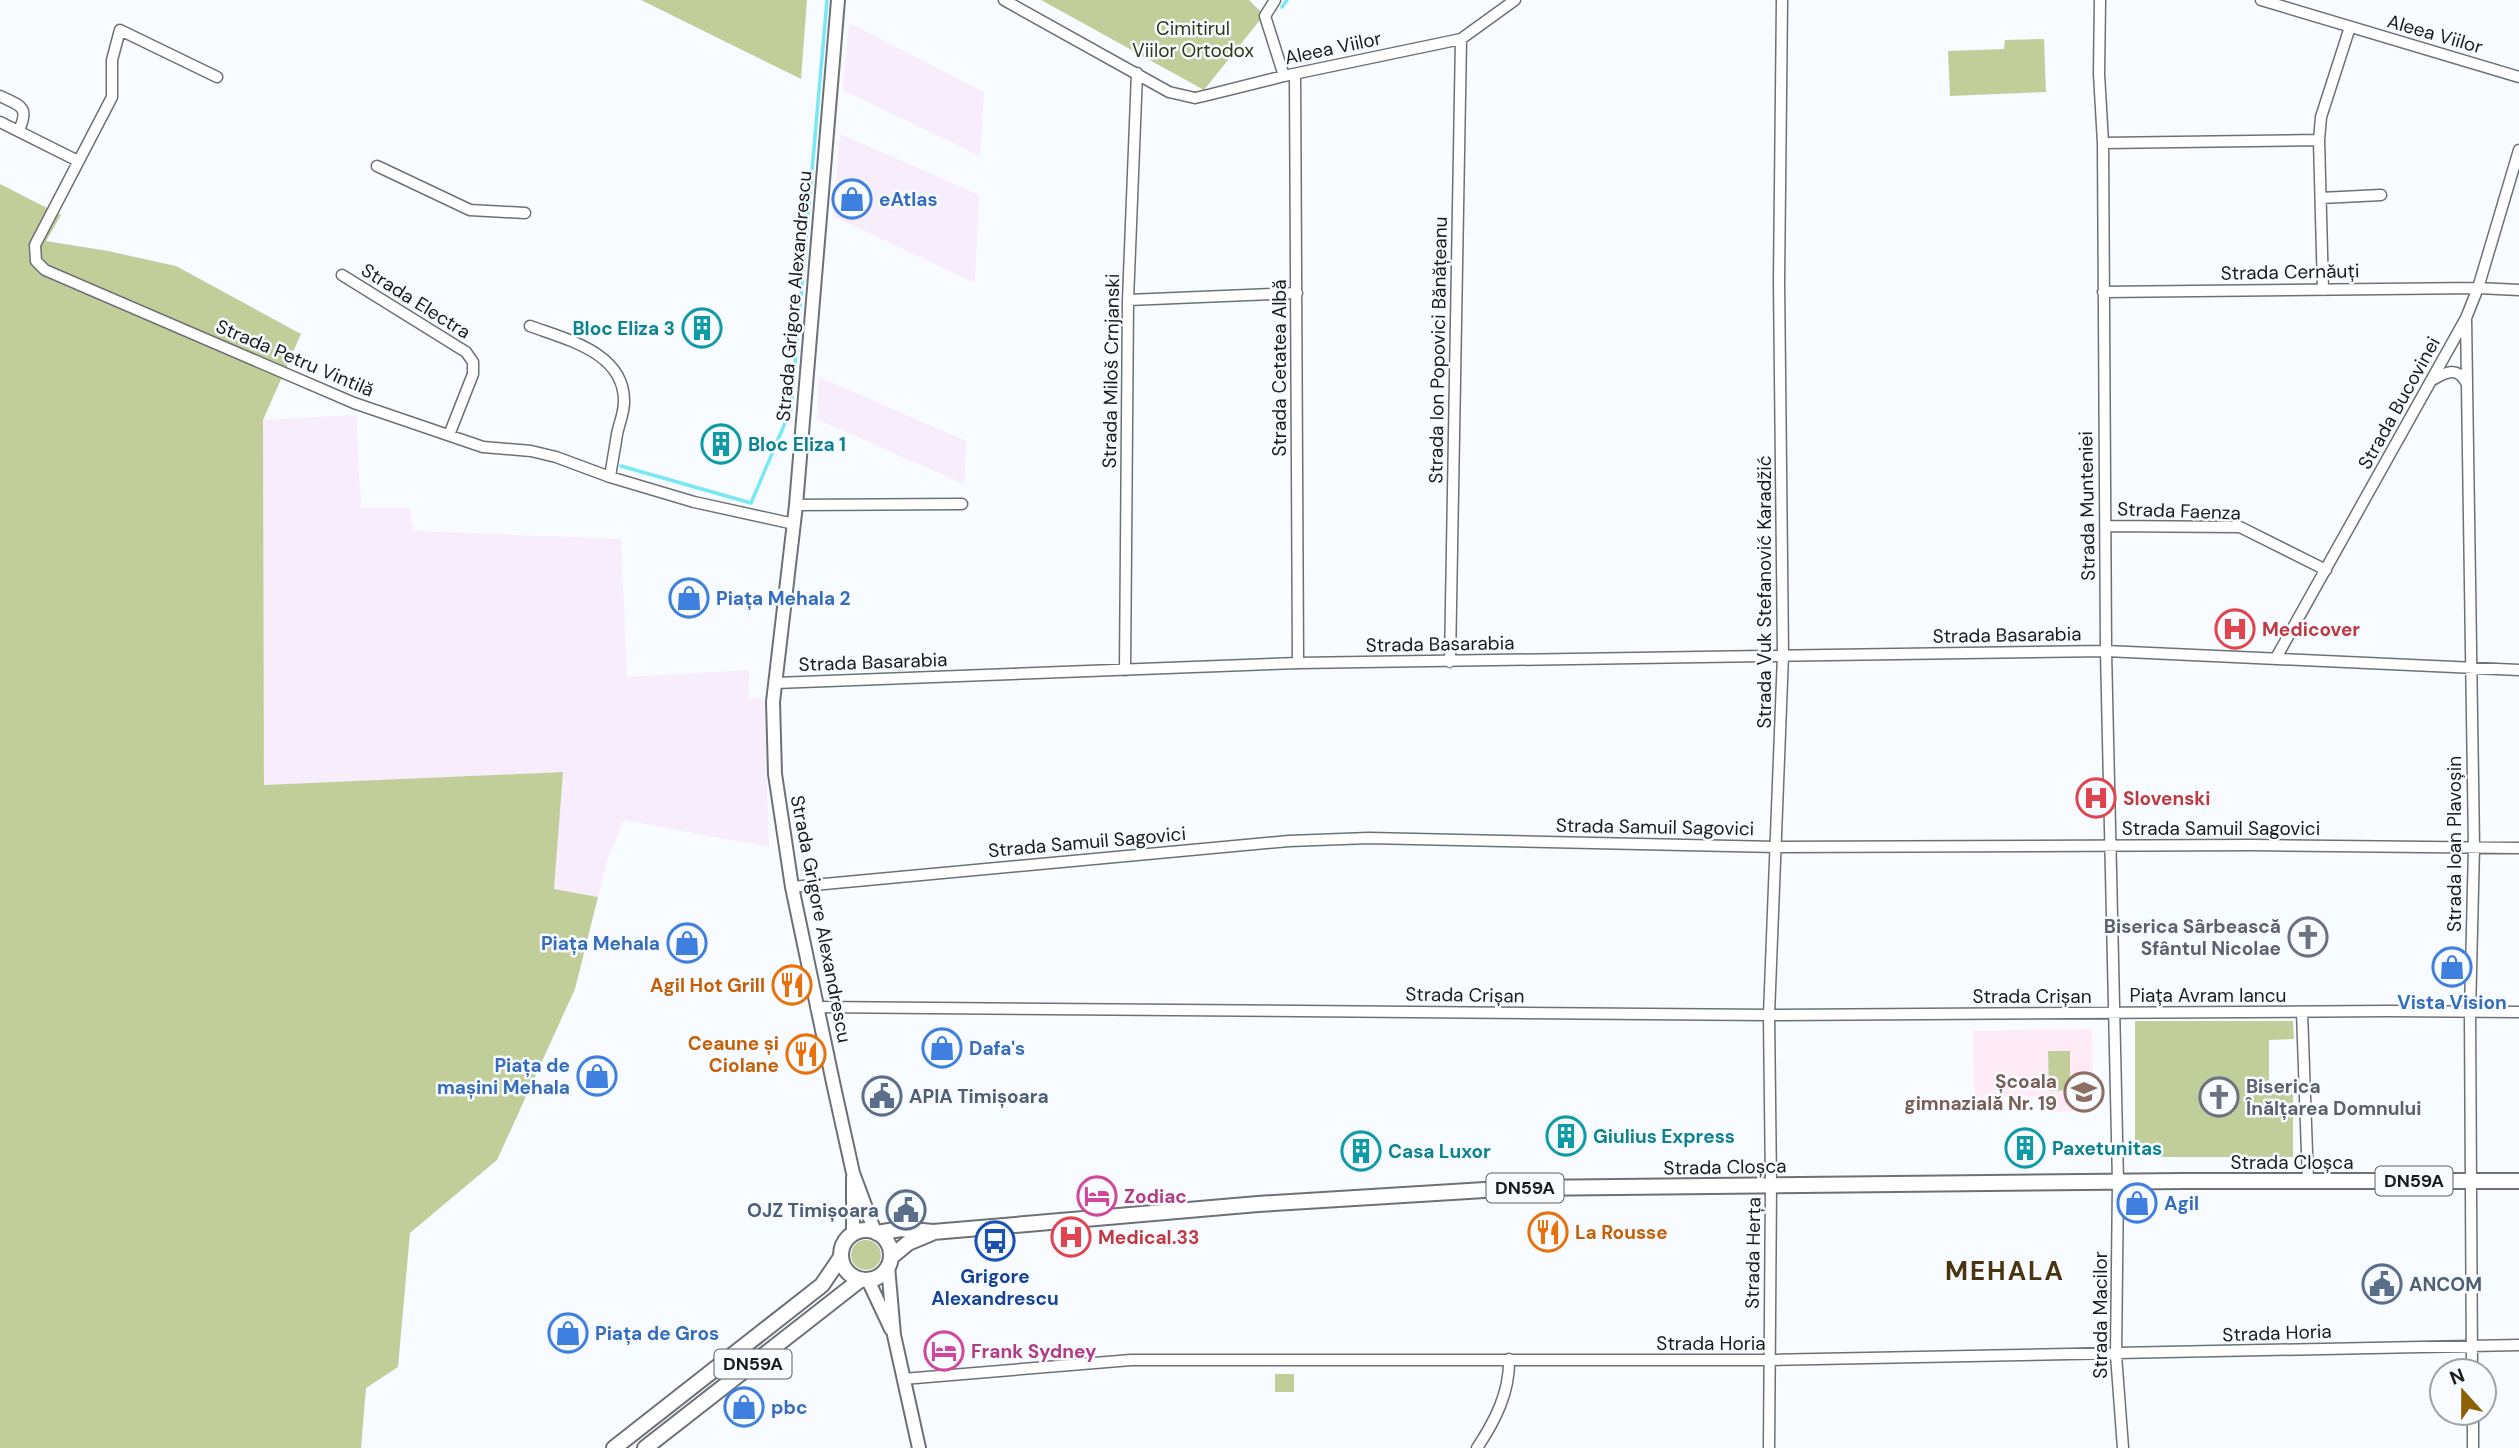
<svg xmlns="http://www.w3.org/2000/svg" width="2519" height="1448" font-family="'DM Sans',sans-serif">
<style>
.industrial{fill:#f7edfc}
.education{fill:#feebf5}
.green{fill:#c2ce9a}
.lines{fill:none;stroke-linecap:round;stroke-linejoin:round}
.stream{stroke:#78e9f4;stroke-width:3.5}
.minor-casing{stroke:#6d7175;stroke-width:13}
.tertiary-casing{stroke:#6d7175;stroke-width:16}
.primary-casing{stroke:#6d7175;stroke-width:18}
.minor{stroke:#fff;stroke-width:10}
.tertiary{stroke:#fff;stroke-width:12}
.primary{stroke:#fff;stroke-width:14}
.labels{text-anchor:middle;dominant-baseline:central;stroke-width:5;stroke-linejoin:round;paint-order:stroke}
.shield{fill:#f8fbff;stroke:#5c5e60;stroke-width:2}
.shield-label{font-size:18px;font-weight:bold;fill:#191b1c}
.park-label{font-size:19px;fill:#313716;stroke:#f8fbff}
.street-label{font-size:19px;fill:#191b1c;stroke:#f8fbff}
.shop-label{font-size:19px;font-weight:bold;fill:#366cbe;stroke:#f8fbff;text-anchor:start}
.culture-label{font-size:19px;font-weight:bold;fill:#0d838f;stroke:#f8fbff;text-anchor:start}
.health-label{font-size:19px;font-weight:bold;fill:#be3a42;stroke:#f8fbff;text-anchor:start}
.worship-label{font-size:19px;font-weight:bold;fill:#5b616d;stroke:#f8fbff;text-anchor:end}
.food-label{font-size:19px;font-weight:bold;fill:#c56008;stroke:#f8fbff;text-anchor:end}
.education-label{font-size:19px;font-weight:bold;fill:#785e54;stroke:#f8fbff;text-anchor:end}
.service-label{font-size:19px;font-weight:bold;fill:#4e5e75;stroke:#f8fbff;text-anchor:start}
.hotel-label{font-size:19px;font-weight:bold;fill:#b23c85;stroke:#f8fbff;text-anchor:start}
.transit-label{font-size:19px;font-weight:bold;fill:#164399;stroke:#f8fbff}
.district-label{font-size:26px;font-weight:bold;letter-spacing:2px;fill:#4a350f;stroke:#f8fbff}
</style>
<rect width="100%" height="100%" fill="#f8fbff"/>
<!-- industrial -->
<path class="industrial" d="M849 23 984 92 980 156 843 90Z
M840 134 979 195 975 283 833 216Z
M819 377 966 441 964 484 817 419Z
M356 415 361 508H410L413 531 621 539 627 677 749 670 748 699 764 698 769 847 624 820 607 860 598 897 554 889 562 772 264 785 263 420Z"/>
<!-- education -->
<path class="education" d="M2092 1029 2093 1111 2044 1112V1096L1974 1097 1973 1031Z"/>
<!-- green -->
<path class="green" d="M641 0H807L801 79Z
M1041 0H1249L1264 15 1204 90Z
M2044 39 2046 92 1950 96 1948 51 2004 49 2005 40Z
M0 184 61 215 46 241 108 251 176 266 301 334 263 420 264 785 563 772 554 889 598 897 575 989 497 1160 410 1233 398 1367 366 1388 361 1448H0Z
M2135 1021H2293L2294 1039 2269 1040V1089H2293V1157H2135Z
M2048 1051H2070V1090L2049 1091Z
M851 1255a15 15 0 1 1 30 0a15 15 0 1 1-30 0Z
M1275 1374H1294V1392H1275Z"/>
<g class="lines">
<!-- stream -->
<path class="stream" d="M1282 7 1287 0
M621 466 751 503 791 409 827 0"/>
<!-- minor casing -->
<g class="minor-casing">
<path id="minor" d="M1004 0 1169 92 1195 98 1208 95 1284 76 1461 39 1515 0
M1275 0 1265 16 1284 76
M2100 0 2099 74 2103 143 2106 651 2118 1182 2116 1355 2123 1448
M2261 0 2519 77
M1295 74 1298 663
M217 77 120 30 112 60V97L35 245 36 261 45 270 354 403 483 447 531 451 556 457 610 477 694 502 794 524
M0 96C20 106 30 106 19 130
M0 122 78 161
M2103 143 2319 140
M377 166 470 210 525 213
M2321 198 2381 195
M342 275 466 352 473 362V374L449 435
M2323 290 2319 140 2321 117 2350 27
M2103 292 2478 288 2519 290
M1128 300 1297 293
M2466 318 2474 847 2470 1012 2472 1371
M530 326C568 340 625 353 624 402 624 413 619 424 617 434 615 448 612 463 610 477
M2434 379C2448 371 2458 367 2467 384
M796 505 962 504
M2105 526 2240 527 2326 570
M2276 658 2466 318 2478 288 2519 150
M1450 662 1461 39
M1125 670 1128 300 1137 73
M776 683 1298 663 2106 651 2519 670
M792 887 1289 841 1369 838 1777 847 2252 845 2519 848
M816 1007 1769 1015 2387 1011 2519 1012
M2302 1012 2308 1181
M903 1379 1131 1360H1769L2519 1345
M2473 1413V1448
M1477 1448C1495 1421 1510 1392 1509 1359
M1769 1448 1771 1185 1769 1015 1783 655 1779 281 1782 0"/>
</g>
<!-- tertiary casing -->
<g class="tertiary-casing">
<path id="tertiary" d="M838 0 796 505 773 702 775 774 792 887 834 1087 853 1173 875 1232
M853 1234V1177
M888 1266 894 1335 919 1448
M868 1280 891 1329"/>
</g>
<!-- primary casing -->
<g class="primary-casing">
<path id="primary" d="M841 1255a25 25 0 1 1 50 0a25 25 0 1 1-50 0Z
M877 1233 901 1229 933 1232 1258 1204 1517 1188 2184 1181H2519
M891 1257 908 1243 932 1233
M614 1448 822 1285 841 1257
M645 1448 860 1280"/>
</g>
<!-- minor -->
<use href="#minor" class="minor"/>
<!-- tertiary -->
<use href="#tertiary" class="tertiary"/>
<!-- primary -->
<use href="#primary" class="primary"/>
</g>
<!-- icons -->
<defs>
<g id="shop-ring" transform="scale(2.0125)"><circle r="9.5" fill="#f8fbff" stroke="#3f7fe0" stroke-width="1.5"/><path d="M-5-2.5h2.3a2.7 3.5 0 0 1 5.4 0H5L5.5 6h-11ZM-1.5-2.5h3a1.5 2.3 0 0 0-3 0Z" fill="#3f7fe0"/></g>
<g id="building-ring" transform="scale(2.0125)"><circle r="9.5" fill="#f8fbff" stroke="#0f9aa8" stroke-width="1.5"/><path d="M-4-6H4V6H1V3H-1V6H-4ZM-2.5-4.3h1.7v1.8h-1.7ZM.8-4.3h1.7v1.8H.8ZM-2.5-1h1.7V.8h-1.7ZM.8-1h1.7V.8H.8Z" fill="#0f9aa8"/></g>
<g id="hospital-ring" transform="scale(2.0125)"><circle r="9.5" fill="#f8fbff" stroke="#e0444e" stroke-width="1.5"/><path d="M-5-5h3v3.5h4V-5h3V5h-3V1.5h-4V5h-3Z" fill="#e0444e"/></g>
<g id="church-ring" transform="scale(2.0125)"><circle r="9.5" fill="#f8fbff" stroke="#6b7280" stroke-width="1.5"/><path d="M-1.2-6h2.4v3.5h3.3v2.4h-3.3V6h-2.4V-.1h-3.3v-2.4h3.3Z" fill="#6b7280"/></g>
<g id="restaurant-ring" transform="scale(2.0125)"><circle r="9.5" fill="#f8fbff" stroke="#e8710a" stroke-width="1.5"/><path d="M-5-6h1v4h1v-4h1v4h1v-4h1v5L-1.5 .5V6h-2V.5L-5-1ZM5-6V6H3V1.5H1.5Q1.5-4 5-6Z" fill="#e8710a"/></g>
<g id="school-ring" transform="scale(2.0125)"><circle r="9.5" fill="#f8fbff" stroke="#8d6e63" stroke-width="1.5"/><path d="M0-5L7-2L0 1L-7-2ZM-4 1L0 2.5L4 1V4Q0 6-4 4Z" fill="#8d6e63"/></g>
<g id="civic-ring" transform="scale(2.0125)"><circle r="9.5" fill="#f8fbff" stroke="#5c6f8a" stroke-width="1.5"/><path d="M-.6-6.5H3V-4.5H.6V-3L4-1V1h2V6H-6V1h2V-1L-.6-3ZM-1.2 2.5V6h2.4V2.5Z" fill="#5c6f8a"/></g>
<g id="hotel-ring" transform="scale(2.0125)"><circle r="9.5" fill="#f8fbff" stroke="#d1479c" stroke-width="1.5"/><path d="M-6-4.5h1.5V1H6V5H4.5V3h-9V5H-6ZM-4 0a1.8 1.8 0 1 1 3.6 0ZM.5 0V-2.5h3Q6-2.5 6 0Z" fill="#d1479c"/></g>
<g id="bus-ring" transform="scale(2.0125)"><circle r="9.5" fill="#f8fbff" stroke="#1a4fb4" stroke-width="1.5"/><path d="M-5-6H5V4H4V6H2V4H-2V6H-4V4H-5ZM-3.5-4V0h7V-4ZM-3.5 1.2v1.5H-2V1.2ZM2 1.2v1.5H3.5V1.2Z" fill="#1a4fb4"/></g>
</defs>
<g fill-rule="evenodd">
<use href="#shop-ring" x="852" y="199"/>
<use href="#building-ring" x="702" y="328"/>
<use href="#building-ring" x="721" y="444"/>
<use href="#shop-ring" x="689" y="598"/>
<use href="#hospital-ring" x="2235" y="629"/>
<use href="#hospital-ring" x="2096" y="798"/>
<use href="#church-ring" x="2308" y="937"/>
<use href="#shop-ring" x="687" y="943"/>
<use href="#shop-ring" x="2452" y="967"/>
<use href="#restaurant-ring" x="792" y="985"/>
<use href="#shop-ring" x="942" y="1048"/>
<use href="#restaurant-ring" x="806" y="1054"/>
<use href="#shop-ring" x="597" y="1076"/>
<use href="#school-ring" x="2084" y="1092"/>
<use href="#civic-ring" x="882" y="1096"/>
<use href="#church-ring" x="2219" y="1097"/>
<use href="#building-ring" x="1566" y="1136"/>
<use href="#building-ring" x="2025" y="1148"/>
<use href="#building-ring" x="1361" y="1151"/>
<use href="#hotel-ring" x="1097" y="1196"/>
<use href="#shop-ring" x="2137" y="1203"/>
<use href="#civic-ring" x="906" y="1210"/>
<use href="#restaurant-ring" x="1548" y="1232"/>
<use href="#hospital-ring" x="1071" y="1237"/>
<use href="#bus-ring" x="995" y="1241"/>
<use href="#civic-ring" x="2382" y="1284"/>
<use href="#shop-ring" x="568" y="1333"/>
<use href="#hotel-ring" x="944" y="1351"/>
<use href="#shop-ring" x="744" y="1407"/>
</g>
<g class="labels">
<!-- shield labels -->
<g class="shield">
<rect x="2375.5" y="1166.5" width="77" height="29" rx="5"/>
<rect x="1486.5" y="1173.5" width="77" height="29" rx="5"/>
<rect x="714.5" y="1349.5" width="77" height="29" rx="5"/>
</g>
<g class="shield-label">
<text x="2414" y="1181">DN59A</text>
<text x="1525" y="1188">DN59A</text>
<text x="753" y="1364">DN59A</text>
</g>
<!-- park labels -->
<g class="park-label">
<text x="1193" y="28">Cimitirul<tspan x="1193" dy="22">Viilor Ortodox</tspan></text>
</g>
<!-- street labels -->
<g class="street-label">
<text transform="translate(2435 34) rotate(16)">Aleea Viilor</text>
<text transform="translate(1333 48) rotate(-12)">Aleea Viilor</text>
<text transform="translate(2290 272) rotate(-1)">Strada Cernăuți</text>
<text transform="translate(794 296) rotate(-85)">Strada Grigore Alexandrescu</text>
<text transform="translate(416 301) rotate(32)">Strada Electra</text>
<text transform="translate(1438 350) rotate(-89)">Strada Ion Popovici Bănățeanu</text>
<text transform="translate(295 358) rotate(23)">Strada Petru Vintilă</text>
<text transform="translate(1279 368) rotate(-90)">Strada Cetatea Albă</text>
<text transform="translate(1111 371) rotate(-89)">Strada Miloš Crnjanski</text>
<text transform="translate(2399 403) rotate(-61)">Strada Bucovinei</text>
<text transform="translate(2087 506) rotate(-91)">Strada Munteniei</text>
<text transform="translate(2179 511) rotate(2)">Strada Faenza</text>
<text transform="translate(1764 592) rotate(-90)">Strada Vuk Stefanović Karadžić</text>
<text transform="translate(2007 635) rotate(-1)">Strada Basarabia</text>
<text transform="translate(1440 644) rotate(-1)">Strada Basarabia</text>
<text transform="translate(873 662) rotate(-2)">Strada Basarabia</text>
<text transform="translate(1655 827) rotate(1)">Strada Samuil Sagovici</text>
<text x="2221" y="828">Strada Samuil Sagovici</text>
<text transform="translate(1087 842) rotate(-5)">Strada Samuil Sagovici</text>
<text transform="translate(2454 844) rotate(-90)">Strada Ioan Plavoșin</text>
<text transform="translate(821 919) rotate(79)">Strada Grigore Alexandrescu</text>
<text transform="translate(1465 995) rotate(1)">Strada Crișan</text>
<text x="2208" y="995">Piața Avram Iancu</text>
<text x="2032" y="996">Strada Crișan</text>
<text x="2292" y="1162">Strada Cloșca</text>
<text transform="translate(1725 1167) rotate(-1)">Strada Cloșca</text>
<text transform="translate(1753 1253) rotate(-89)">Strada Herța</text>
<text transform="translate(2100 1315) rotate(-90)">Strada Macilor</text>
<text transform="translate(2277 1333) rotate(-2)">Strada Horia</text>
<text x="1711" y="1343">Strada Horia</text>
</g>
<!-- shop labels -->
<g class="shop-label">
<text x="879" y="199">eAtlas</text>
<text x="716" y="598">Piața Mehala 2</text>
<text x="660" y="943" text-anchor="end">Piața Mehala</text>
<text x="2452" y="1002" text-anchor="middle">Vista Vision</text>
<text x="969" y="1048">Dafa's</text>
<text x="570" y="1065" text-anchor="end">Piața de<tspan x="570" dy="22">mașini Mehala</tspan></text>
<text x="2164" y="1203">Agil</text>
<text x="595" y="1333">Piața de Gros</text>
<text x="771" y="1407">pbc</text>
</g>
<!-- culture labels -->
<g class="culture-label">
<text x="675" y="328" text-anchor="end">Bloc Eliza 3</text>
<text x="748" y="444">Bloc Eliza 1</text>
<text x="1593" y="1136">Giulius Express</text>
<text x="2052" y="1148">Paxetunitas</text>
<text x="1388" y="1151">Casa Luxor</text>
</g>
<!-- health labels -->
<g class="health-label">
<text x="2262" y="629">Medicover</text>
<text x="2123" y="798">Slovenski</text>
<text x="1098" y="1237">Medical.33</text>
</g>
<!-- worship labels -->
<g class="worship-label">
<text x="2281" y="926">Biserica Sârbească<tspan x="2281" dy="22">Sfântul Nicolae</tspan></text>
<text x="2246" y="1086" text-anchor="start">Biserica<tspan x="2246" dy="22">Înălțarea Domnului</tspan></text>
</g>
<!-- food labels -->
<g class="food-label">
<text x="765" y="985">Agil Hot Grill</text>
<text x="779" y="1043">Ceaune și<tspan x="779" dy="22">Ciolane</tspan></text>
<text x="1575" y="1232" text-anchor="start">La Rousse</text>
</g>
<!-- education labels -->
<g class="education-label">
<text x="2057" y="1081">Școala<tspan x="2057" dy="22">gimnazială Nr. 19</tspan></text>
</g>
<!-- service labels -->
<g class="service-label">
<text x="909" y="1096">APIA Timișoara</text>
<text x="879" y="1210" text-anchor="end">OJZ Timișoara</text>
<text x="2409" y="1284">ANCOM</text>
</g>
<!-- hotel labels -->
<g class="hotel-label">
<text x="1124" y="1196">Zodiac</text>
<text x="971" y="1351">Frank Sydney</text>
</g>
<!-- transit labels -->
<g class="transit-label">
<text x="995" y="1276">Grigore<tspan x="995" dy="22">Alexandrescu</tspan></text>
</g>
<!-- district labels -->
<g class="district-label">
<text x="2005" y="1271">MEHALA</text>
</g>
</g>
<!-- north arrow -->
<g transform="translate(2463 1392) rotate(339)"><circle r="33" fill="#f8fbff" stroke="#9fa1a4" stroke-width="2"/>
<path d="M0-5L12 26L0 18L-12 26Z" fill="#8c6104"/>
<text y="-10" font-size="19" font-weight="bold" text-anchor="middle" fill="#191b1c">N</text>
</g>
</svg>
